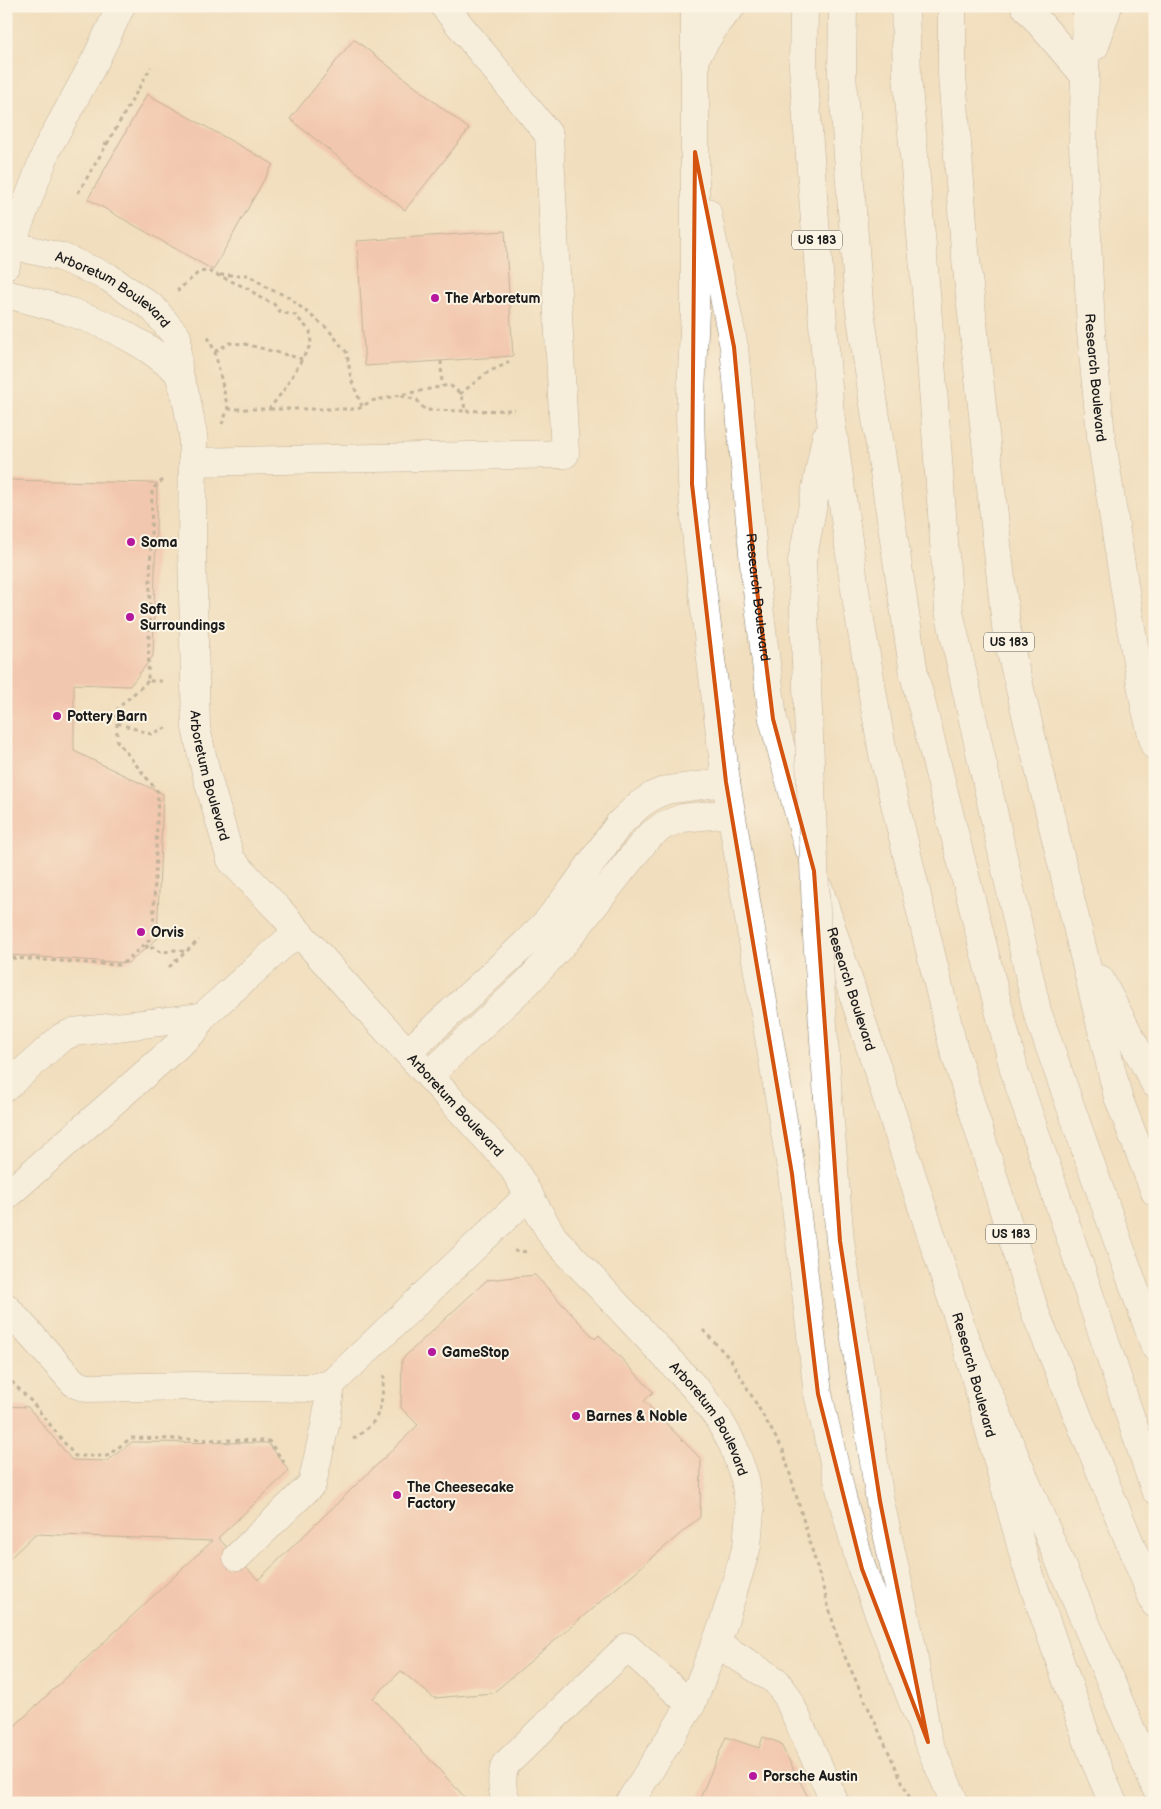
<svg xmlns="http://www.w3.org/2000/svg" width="1161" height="1809" font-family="'Balsamiq Sans',sans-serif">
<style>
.building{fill:#f4ac9d}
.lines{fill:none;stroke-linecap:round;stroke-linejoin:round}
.minor-casing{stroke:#867d6d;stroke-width:29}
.major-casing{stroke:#867d6d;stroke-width:29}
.highway-casing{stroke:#867d6d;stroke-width:29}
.path{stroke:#867d6d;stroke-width:3;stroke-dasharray:4 4;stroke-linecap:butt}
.minor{stroke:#fff;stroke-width:28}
.major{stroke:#fff;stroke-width:28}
.highway{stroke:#fff;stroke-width:28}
.highway-bridge-casing{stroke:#867d6d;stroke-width:29;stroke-linecap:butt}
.highway-bridge{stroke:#fff;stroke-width:28}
.marked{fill:none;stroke:#d4530e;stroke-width:4;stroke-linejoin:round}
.poi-dot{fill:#b5179e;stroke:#fcf5e5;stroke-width:2}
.labels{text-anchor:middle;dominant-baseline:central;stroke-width:4;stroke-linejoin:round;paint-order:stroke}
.shield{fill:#fcf5e5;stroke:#5f5d58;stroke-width:1}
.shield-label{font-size:12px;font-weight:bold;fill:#1c1c1c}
.street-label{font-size:14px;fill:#1c1c1c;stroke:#fcf5e5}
.poi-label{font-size:14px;font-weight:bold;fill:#1c1c1c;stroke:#fcf5e5;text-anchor:start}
</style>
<rect width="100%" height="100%" fill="#fcf5e5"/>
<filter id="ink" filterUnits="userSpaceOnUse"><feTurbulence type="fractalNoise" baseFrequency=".02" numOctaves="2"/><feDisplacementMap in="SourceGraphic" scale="10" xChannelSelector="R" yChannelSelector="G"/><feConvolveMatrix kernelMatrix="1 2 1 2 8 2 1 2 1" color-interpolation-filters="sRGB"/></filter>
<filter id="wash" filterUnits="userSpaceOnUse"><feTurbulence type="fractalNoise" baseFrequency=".0096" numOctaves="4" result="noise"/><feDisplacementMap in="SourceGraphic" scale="20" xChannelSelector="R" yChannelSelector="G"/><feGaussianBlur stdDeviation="1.12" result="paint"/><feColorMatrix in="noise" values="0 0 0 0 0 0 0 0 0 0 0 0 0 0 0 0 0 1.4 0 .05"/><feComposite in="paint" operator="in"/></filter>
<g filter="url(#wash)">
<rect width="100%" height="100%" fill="#f1debe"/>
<g id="blocks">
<!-- building -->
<path class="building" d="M354 39 469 129 405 210 290 119Z
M147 94 273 164 213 270 88 199Z
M505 231 513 356 365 366 357 241Z
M6 480 157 483 153 656 130 686 74 684V751L163 794 157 939 128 963 10 955 6 959Z
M535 1275 595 1339 599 1335 653 1392 644 1401 701 1459 700 1517 493 1693 434 1698 401 1671 373 1698 470 1803H6V1734L212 1541 35 1534 6 1562V1406L28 1407 72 1460 107 1461 132 1442 268 1443 289 1471 218 1538 258 1580 418 1425 401 1408 402 1359 487 1280Z
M726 1737 759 1748 763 1737 780 1743 811 1803H698Z"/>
</g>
</g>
<g filter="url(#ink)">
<use href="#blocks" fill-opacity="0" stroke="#867d6d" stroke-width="1"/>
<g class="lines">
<!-- minor casing -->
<g class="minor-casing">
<g id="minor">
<path id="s1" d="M6 244 61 257 108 277 153 308 177 337 178 371 186 397 193 435 192 548 196 728 206 773 231 860 278 909 360 1001 512 1166 553 1237 697 1390 718 1418 733 1445 745 1479 750 1511 747 1546 723 1625 691 1705 629 1803"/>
<path d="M6 265 11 245 48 147 96 59 121 6"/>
<path d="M6 294C50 305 99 318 137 342 152 350 165 362 178 371"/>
<path d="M193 462 565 454 549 135 444 6"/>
<path d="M408 1052 525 944 546 923 573 889 619 824 639 805 654 795 667 790 726 782"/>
<path d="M429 1075 528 982 569 937 648 837 664 825 683 818 731 813"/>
<path d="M6 1087 62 1037 74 1032 202 1017"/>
<path d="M6 1196 194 1031 202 1017 297 932"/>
<path d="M6 1307 66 1374 75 1384 87 1388 192 1386 310 1388 331 1384 529 1195"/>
<path d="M237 1557 312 1484 326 1421 331 1384"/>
<path d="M716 1643 776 1681 787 1696 835 1803"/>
<path d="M508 1803C500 1790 501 1778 505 1765L627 1647 691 1705"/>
</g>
</g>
<!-- major casing -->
<g class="major-casing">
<g id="major">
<path d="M695 6V310L690 414 692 484 698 553 726 782 792 1174 818 1394 843 1501 862 1569 928 1742 955 1803"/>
<path d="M1025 6 1085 76"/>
<path id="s2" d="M1087 6 1083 144 1091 332 1101 436 1130 622 1145 706 1155 746"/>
<path d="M1095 46 1108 6"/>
<path d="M695 58 718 21 732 6"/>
<path id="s3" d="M707 212 734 347 755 574 773 719 808 847"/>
<path id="s4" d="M819 889 964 1336 1026 1564 1093 1756 1113 1803"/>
</g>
</g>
<!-- highway casing -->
<g class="highway-casing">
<path id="highway" d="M804 6 803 67 830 413 857 603 883 754 953 1046 1035 1312 1155 1604
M843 6 842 74 859 304 914 674 1015 1073 1155 1490
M905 6 907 76 926 292 949 611 1037 1011 1155 1347
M952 6V75L965 250 1007 635 1118 1097 1155 1192
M806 661 802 561 826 437
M1100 979 1155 1084
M828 1098 840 1241 880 1501 912 1647 928 1742
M964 1336 1155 1786"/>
</g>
<!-- path -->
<path class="path" d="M107 144 151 67
M78 193 107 144 104 143
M220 275H249L269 289 287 296 328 329 347 353 351 379 362 406
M179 292 178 290 199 272 208 271 249 289 262 299 273 303 280 312 295 315 310 331 311 344 284 390 269 409H228
M208 337 215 352 228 409 222 424
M215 352 229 343 245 344 302 359
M441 361 442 386
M460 394 488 372 508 363 506 356
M401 396 417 400 425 410 465 411
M270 409H358L371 401 449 385C460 391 464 398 465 411L515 410
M163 480 152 489 148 681H165
M148 681 118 708 117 723 151 734 166 728
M74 714 118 716
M117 723V741L158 792 153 936 145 944 149 950 153 947C167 959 170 944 186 953
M6 963 11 958 121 965 145 944
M169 967 199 940
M514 1251 528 1252
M703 1330 731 1360 783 1450 840 1646 912 1803
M6 1376 32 1402 75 1456H107L131 1438 269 1441 286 1465
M353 1439C383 1420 381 1407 384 1375"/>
<!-- minor -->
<use href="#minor" class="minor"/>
<!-- major -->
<use href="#major" class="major"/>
<!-- highway -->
<use href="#highway" class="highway"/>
<!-- highway-bridge casing -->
<g class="highway-bridge-casing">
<path id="highway-bridge" d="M806 661 817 937 828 1098"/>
</g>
<!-- highway-bridge -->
<use href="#highway-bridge" class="highway-bridge"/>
</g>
</g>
<!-- marked area -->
<path d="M0 0H1161V1809H0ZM695 152 734 347 755 574 773 719 814 871 840 1241 880 1501 928 1742 862 1569 818 1394 792 1174 726 782 692 484Z" fill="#f1debe" fill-opacity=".55" fill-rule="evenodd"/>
<path class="marked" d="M695 152 734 347 755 574 773 719 814 871 840 1241 880 1501 928 1742 862 1569 818 1394 792 1174 726 782 692 484Z"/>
<!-- markers -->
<g class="poi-dot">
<circle cx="435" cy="298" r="5"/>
<circle cx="131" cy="542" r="5"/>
<circle cx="130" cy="617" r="5"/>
<circle cx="57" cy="716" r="5"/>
<circle cx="141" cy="932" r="5"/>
<circle cx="432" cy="1352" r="5"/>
<circle cx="576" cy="1416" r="5"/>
<circle cx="397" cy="1495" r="5"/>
<circle cx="753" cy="1776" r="5"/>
</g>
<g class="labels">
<!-- shield labels -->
<g class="shield">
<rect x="792" y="230.5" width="50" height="19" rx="4"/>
<rect x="984" y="632.5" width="50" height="19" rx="4"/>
<rect x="986" y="1224.5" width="50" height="19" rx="4"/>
</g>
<g class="shield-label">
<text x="817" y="240">US 183</text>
<text x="1009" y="642">US 183</text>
<text x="1011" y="1234">US 183</text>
</g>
<!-- street labels -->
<g class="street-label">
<text stroke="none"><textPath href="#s1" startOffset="118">Arboretum Boulevard</textPath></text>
<text stroke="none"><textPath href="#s2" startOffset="372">Research Boulevard</textPath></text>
<text stroke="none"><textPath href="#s3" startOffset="389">Research Boulevard</textPath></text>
<text stroke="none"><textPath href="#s1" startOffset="642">Arboretum Boulevard</textPath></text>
<text stroke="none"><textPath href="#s4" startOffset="105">Research Boulevard</textPath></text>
<text stroke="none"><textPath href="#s1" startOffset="1062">Arboretum Boulevard</textPath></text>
<text stroke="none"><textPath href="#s4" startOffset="510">Research Boulevard</textPath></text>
<text stroke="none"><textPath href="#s1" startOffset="1468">Arboretum Boulevard</textPath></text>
</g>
<!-- poi labels -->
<g class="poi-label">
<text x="445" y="298">The Arboretum</text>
<text x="141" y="542">Soma</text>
<text x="140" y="609">Soft<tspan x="140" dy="16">Surroundings</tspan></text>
<text x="67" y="716">Pottery Barn</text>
<text x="151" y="932">Orvis</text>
<text x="442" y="1352">GameStop</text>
<text x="586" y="1416">Barnes &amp; Noble</text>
<text x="407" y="1487">The Cheesecake<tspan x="407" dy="16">Factory</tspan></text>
<text x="763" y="1776">Porsche Austin</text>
</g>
</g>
<!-- margin -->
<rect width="1161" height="1809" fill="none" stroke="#fcf5e5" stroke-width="25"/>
</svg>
